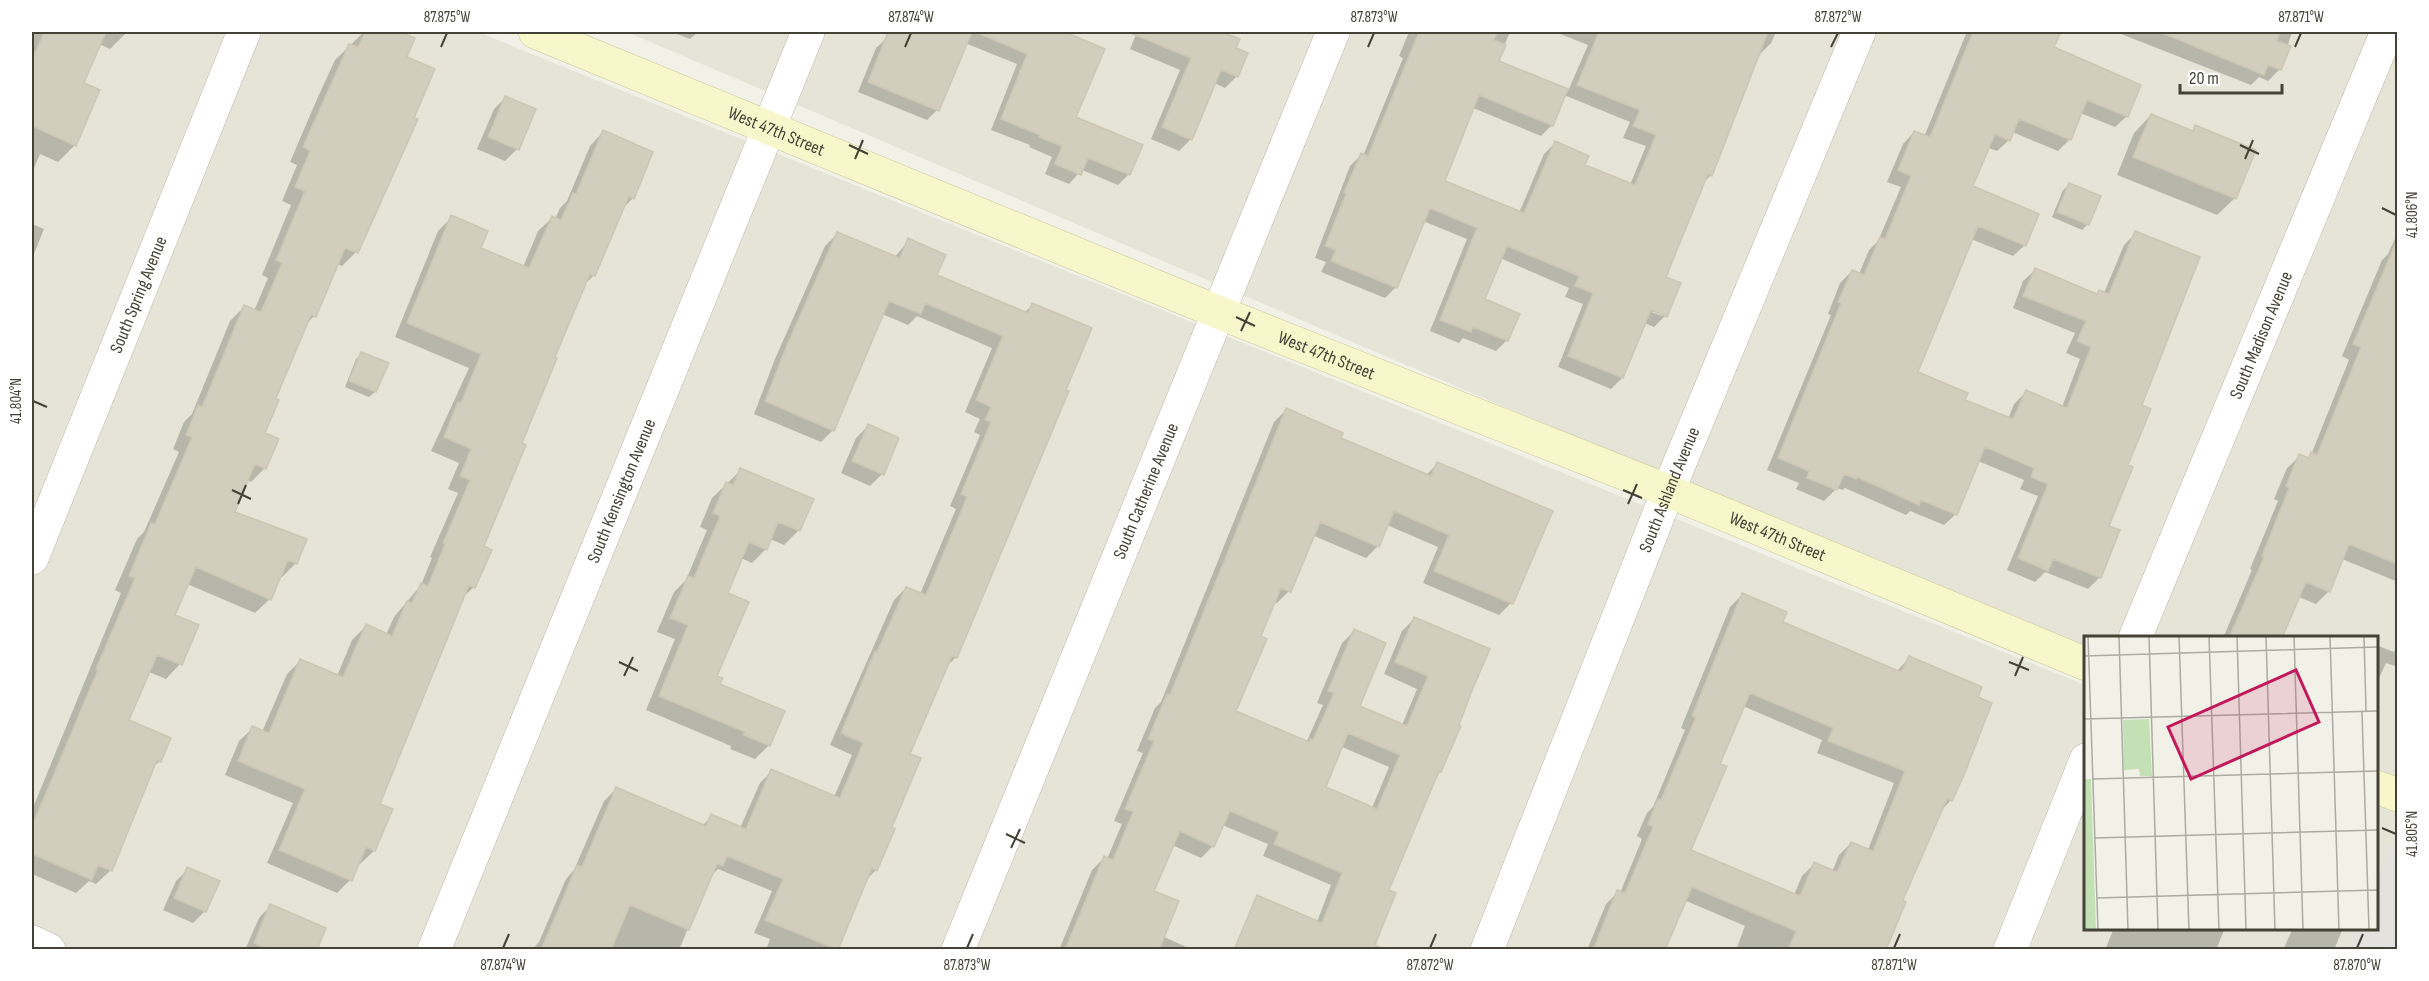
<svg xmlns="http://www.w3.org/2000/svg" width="2429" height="981" font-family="'Sofia Sans Condensed',sans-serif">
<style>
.residential{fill:#e5e4d6}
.parking{fill:#e3e2df}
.shadow{fill:#0003;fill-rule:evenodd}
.building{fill:#d2cebe;stroke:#ccc7b2;stroke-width:1.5;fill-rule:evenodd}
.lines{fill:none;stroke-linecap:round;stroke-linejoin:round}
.minor-casing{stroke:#bcbaab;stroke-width:34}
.secondary-casing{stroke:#c9c79a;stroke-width:34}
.minor{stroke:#fff;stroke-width:33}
.secondary{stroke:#f8f7cb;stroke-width:33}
.ticks{fill:none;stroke:#444237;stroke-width:2}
.labels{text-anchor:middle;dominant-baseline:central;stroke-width:4.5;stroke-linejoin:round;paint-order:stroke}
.street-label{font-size:18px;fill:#444237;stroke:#fff}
.inset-road{fill:none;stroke:#acaba1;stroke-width:1.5}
.view{fill:#c2185b;fill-opacity:0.15;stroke:#c2185b;stroke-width:3}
.inset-edge{fill:none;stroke:#444237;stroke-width:3}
.neatline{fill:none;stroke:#444237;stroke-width:2}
.ticks-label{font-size:15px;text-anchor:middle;fill:#444237}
</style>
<rect width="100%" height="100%" fill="#f2f1e8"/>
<!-- residential -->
<path class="residential" d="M32 32H478L2085 685 2086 928H2376L2377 803 2397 812V949H32Z
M627 32H2397V788L2377 779 2376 638H2086L2085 655Z"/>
<!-- parking -->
<path class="parking" d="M2392 844 2397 846V949H2348L2357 929 2376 928 2377 881Z"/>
<!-- shadow -->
<path class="shadow" d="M35 32H127L110 49 99 44 82 84 75 145 58 162 40 154 32 173V39Z
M364 32H396L413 39 405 57 356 252 342 266 337 264 314 316 305 326 274 399 263 434 265 468 251 482 247 480 233 512 296 563 282 577 279 576 270 599 255 613 187 584 173 616 180 664 166 679 149 672 127 721 160 761 151 769 111 870 96 884 89 881 76 893 32 874V810L121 593 115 590 137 539 144 532 179 452 173 449 184 422 192 414 230 321 244 307 254 311 268 278 262 275 291 205 282 201 297 165 290 162 317 99 335 60ZM91 863 106 866V869Z
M672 32H698L690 39Z
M898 32H1061L1103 49 1074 118 1129 174 1118 185 1082 170 1069 184 1045 174 1052 157 1029 147 1030 145 991 130 1017 64 965 43 937 110 927 120 858 92 876 48 887 38 894 41Z
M1137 32H1218L1238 40 1234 49 1237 76 1225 88 1214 83 1191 139 1179 151 1151 139 1180 70 1130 49Z
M1409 32H1510L1497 62 1568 91 1588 45 1555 32H1776L1771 43 1760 54 1757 53 1711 175 1702 184 1664 277 1665 316 1654 327 1644 323 1622 378 1611 389 1558 367 1583 304 1565 297 1569 288 1500 258 1483 300 1507 340 1496 351 1463 338 1459 343 1430 331 1467 239 1423 221 1396 287 1385 298 1321 272 1326 262 1315 258 1350 166 1361 155 1363 156 1403 58 1399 56ZM1564 95 1630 122 1623 138 1646 146 1630 185 1583 166 1555 143 1544 154 1519 213 1443 182 1473 108 1541 136 1552 125ZM1644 306 1662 313V316L1643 309Z
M1961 32H2059L2052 47 2127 116 2115 127 2080 113 2070 139 2058 151 2012 132 2009 140 1997 151 1988 148 1971 187 2025 245 2013 256 1971 239 1916 373 1963 401 2008 419 2014 404 2026 392 2062 407 2080 359 2066 353 2075 333 2013 308 2023 281 2035 270 2095 295 2099 291 2104 293 2124 245 2136 233 2140 406 2126 466 2107 527 2100 577 2088 589 2045 572 2035 582 2007 570 2038 496 2020 489 2024 480 1978 461 1956 514 1944 525 1910 511 1906 515 1845 488 1843 490 1837 488 1824 501 1796 489 1799 483 1767 470 1831 315 1828 314 1840 283 1852 271 1859 274 1869 250 1878 241 1901 187 1887 182 1903 144 1914 132 1924 137 1966 34Z
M2116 32H2292L2280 69 2268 81 2259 77 2251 85Z
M506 97 517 149 505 161 477 149 494 109Z
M2151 115 2191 132 2195 127 2235 198 2217 215 2117 175 2134 133Z
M603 132 633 198 622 209 594 275 584 285 520 444 482 547 474 587 462 598 378 804 391 810 374 851 360 864 357 863 350 880 337 893 267 863 293 803 225 775 239 741 253 728 262 732 287 674 300 661 337 676 352 640 366 626 386 635 394 617 421 585 432 558 430 557 458 493 448 489 459 463 431 451 469 368 395 337 438 231 452 217 479 248 523 267 538 231 552 218 555 219 560 208 567 201 590 146Z
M2069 185 2088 224 2082 230 2052 217 2063 190Z
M32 224 44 229 32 259Z
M2398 232V449L2370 517 2398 528V582L2342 559 2329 591 2316 604 2299 597 2281 638H2223L2252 570 2250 569 2278 501 2274 499 2287 468 2300 456 2307 459 2311 455 2349 360 2342 356 2382 260 2388 254Z
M837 234 894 258 909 240 935 276 1024 313 1032 305 956 657 946 667 908 754 890 828 876 870 865 881 836 950H766L770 939 754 933 772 891 718 869 709 878 679 950H532L539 942 566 879 574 870 604 801 616 789 702 826 712 816 740 828 760 783 772 771 834 797 852 755 830 745 894 600 906 588 920 594 956 509 950 506 980 435 974 432 980 419 965 412 992 348 917 316 908 325 882 314 833 430 821 442 754 414 775 359 825 246Z
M362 354 375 392 369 397 345 387 356 359Z
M1286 410 1339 438 1426 475 1438 463 1511 603 1499 615 1423 583 1438 547 1387 525 1378 546 1366 558 1312 535 1289 591 1277 603 1274 602 1259 637 1234 712 1306 743 1323 705 1317 703 1342 643 1354 631 1358 706 1402 725 1417 689 1384 674 1402 631 1414 619 1459 726 1440 772 1435 777 1387 891 1371 950 1317 922 1331 885 1263 856 1268 844 1222 825 1213 846 1201 858 1172 845 1152 891 1162 936 1193 950H1059L1092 870 1104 858 1107 859 1122 824 1114 821 1143 753 1137 751 1155 708 1161 702 1274 422ZM1342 747 1389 767 1372 808 1324 788Z
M868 426 882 474 870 486 841 473 856 438Z
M741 470 812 499 798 531 784 545 770 539 766 549 752 563 741 558 726 594 716 677 718 685 769 745 755 759 730 749 731 746 646 710 675 639 657 632 674 592 686 580 707 530 700 527 712 498Z
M1742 595 1781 622 1896 672 1909 658 1951 800 1940 812 1901 901 1885 950H1736L1745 926 1684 900 1663 950H1587L1606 904 1618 892 1620 893 1642 839 1637 836 1647 813 1653 807 1685 730 1681 728 1730 607ZM1743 706 1822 740 1817 753 1894 783 1868 850 1851 843 1839 855 1832 872 1814 864 1802 876 1794 895 1689 851 1718 764Z
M2398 643V667L2386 663 2376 685V645L2394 652Z
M188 869 205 911 193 923 163 910 176 881Z
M270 906 315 950H245L259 918Z
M2114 928H2225L2216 950H2105Z
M2293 928H2343L2334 950H2283Z"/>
<!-- building -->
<path class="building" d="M44 32H106L84 83 100 90 76 146 32 126V60Z
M365 32H400L415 38 407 57 435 69 414 118 418 119 358 253 345 248 316 317 311 315 276 398 279 400 265 433 279 439 266 469 255 464 235 512 307 539 297 564 288 560 271 600 196 567 175 615 199 625 182 665 157 655 129 720 171 738 161 762 157 760 112 871 98 865 92 880 32 854V826L98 670 96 669 135 578 129 576 151 523 155 524 192 437 186 435 198 405 202 407 244 305 261 312 282 263 276 260 305 191 295 187 310 151 303 147 349 44 358 47Z
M888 32H972L939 111 868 82Z
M975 32H1065L1105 49 1076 117 1143 145 1130 175 1088 158 1081 175 1055 164 1062 146 1039 137 1040 135 1001 119 1027 54Z
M1128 32H1222L1240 39 1236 48 1248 53 1238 77 1221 70 1192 140 1162 127 1191 58Z
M1419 32H1497L1494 40 1506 45 1499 61 1568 89 1553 126 1479 95 1445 181 1524 213 1555 141 1589 156 1585 165 1635 185 1656 135 1633 126 1640 110 1577 85 1599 32H1768L1712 176 1708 174 1666 277 1681 283 1667 317 1651 310 1623 378 1568 356 1593 293 1575 286 1579 276 1507 246 1485 299 1520 314 1508 341 1473 327 1471 332 1440 320 1477 228 1430 208 1397 288 1331 261 1336 250 1325 246 1346 194 1344 193 1361 153 1368 156Z
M1973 32H2061L2054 47 2141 85 2128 117 2087 100 2071 140 2019 119 2010 141 1995 134 1973 186 2039 214 2026 246 1978 226 1918 372 1968 393 1965 400 2013 419 2026 390 2067 408 2091 347 2077 341 2086 321 2023 296 2035 268 2097 294 2099 290 2109 294 2135 231 2200 257 2142 405 2151 409 2128 465 2133 467 2109 526 2120 530 2101 578 2053 559 2048 571 2018 558 2048 484 2031 477 2034 468 1985 447 1957 515 1921 500 1919 505 1857 477 1856 479 1844 474 1837 490 1807 478 1809 471 1778 458 1841 303 1838 302 1852 270 1864 275 1880 237 1885 239 1911 176 1898 170 1914 131 1930 137Z
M2160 32H2280L2277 41 2291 46 2281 70 2268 65 2264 75Z
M505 96 536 109 519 150 488 137Z
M2151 114 2193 131 2195 125 2256 150 2236 199 2133 157Z
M603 130 653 152 634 199 629 196 595 276 590 274 555 357 557 358 522 443 526 445 484 546 492 550 475 588 469 585 380 804 393 809 375 851 366 847 352 881 279 850 305 789 238 761 252 726 269 733 300 659 343 677 366 624 392 636 407 601 412 603 421 583 428 586 445 544 443 543 470 480 460 476 471 449 444 437 458 402 461 403 481 354 407 323 451 215 488 231 481 248 529 268 552 216 561 220 573 193 576 194Z
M2069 183 2101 196 2089 225 2057 212Z
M837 232 900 258 908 238 946 255 937 275 1028 313 1032 303 1092 328 1066 390 1069 391 957 658 952 656 910 754 921 758 892 827 895 829 877 871 872 868 838 950 765 920 783 879 727 856 723 866 717 864 689 930 630 905 611 950H541L577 865 582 867 616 787 706 826 711 814 746 829 771 769 840 798 863 743 841 733 875 651 877 652 906 587 926 595 967 497 961 494 991 422 985 420 991 407 976 400 1003 336 925 303 921 314 889 301 834 431 765 401 787 345Z
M2397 240V564L2349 544 2330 592 2306 582 2282 638H2229L2264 557 2262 556 2289 488 2286 486 2299 454 2309 458 2311 452 2317 455 2361 347 2353 344Z
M361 352 389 363 376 392 349 381Z
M1286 408 1343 433 1341 438 1431 476 1437 462 1553 511 1513 604 1434 571 1449 535 1394 511 1379 547 1320 522 1291 592 1281 588 1261 636 1267 639 1236 711 1309 742 1310 739 1313 740 1334 693 1328 691 1354 629 1386 643 1360 706 1407 726 1428 676 1395 662 1414 617 1490 649 1473 688 1459 725 1461 726 1441 772 1439 771 1389 890 1396 893 1375 945 1385 950H1234L1257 895 1322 923 1342 873 1274 844 1279 832 1230 811 1214 847 1180 831 1154 891 1179 901 1159 950H1065L1104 856 1113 860 1133 812 1125 809 1154 741 1148 739 1167 694 1170 695ZM1348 733 1400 755 1377 809 1326 787Z
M868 424 899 438 884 475 852 461Z
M740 468 814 499 800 531 778 522 767 550 749 542 728 593 749 602 717 676 723 678 720 684 785 711 770 746 743 735 745 732 659 696 688 625 670 618 688 576 694 578 720 516 713 513 726 482 733 485Z
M1742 593 1787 612 1783 622 1901 672 1909 656 1982 687 1978 697 1992 703 1964 775 1952 801 1947 799 1903 900 1906 902 1886 950H1788L1796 931 1692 887 1665 950H1593L1617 890 1625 893 1653 827 1648 824 1658 799 1661 800 1696 717 1692 716ZM1750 693 1833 728 1828 741 1905 771 1873 851 1851 842 1837 872 1814 862 1800 896 1691 850 1727 766 1720 764Z
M187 867 220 881 206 912 174 898Z
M270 904 326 928 317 950H269L254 943Z"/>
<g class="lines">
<!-- minor casing -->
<g class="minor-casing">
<g id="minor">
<path id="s1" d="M32 558 244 32"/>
<path id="s2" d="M2135 638 2387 32"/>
<path d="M32 942 49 950"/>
<path id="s3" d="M434 950 808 32"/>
<path id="s4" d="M958 950 1333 32"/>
<path id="s5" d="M1487 950 1668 491 1859 32"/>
<path d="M2010 950 2086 760"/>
</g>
</g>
<!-- secondary casing -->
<g class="secondary-casing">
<g id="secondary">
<path id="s6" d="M535 32 1218 312 1668 491 2086 664"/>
<path d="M2376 787 2398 795"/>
</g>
</g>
<!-- minor -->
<use href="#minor" class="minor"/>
<!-- secondary -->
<use href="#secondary" class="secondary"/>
</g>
<!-- ticks -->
<path class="ticks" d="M441 47 447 33M905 47 911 33M1368 47 1374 33M1831 47 1838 33M2295 47 2301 33M849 145 868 154M2240 145 2259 154M855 159 863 140M2245 159 2253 140M2382 208 2396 215M1236 317 1255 326M1241 331 1250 312M33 401 47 407M232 490 251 499M1623 490 1642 498M238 504 246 485M1628 504 1637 484M619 662 638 671M2009 662 2029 670M624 676 633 657M2015 676 2023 657M2382 828 2396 834M1006 834 1025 843M1011 848 1020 829M503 948 509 934M967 948 973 934M1430 948 1436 934M1894 948 1900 934M2357 948 2363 934"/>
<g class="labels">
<!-- street labels -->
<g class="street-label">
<text stroke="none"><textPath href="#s6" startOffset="261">West 47th Street</textPath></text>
<text stroke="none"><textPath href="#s1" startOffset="284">South Spring Avenue</textPath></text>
<text stroke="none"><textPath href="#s2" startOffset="328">South Madison Avenue</textPath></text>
<text stroke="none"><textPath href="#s6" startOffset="855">West 47th Street</textPath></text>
<text stroke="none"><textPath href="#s5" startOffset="495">South Ashland Avenue</textPath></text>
<text stroke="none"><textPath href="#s3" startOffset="496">South Kensington Avenue</textPath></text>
<text stroke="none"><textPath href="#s4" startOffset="496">South Catherine Avenue</textPath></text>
<text stroke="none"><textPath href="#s6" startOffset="1341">West 47th Street</textPath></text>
</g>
</g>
<!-- overview -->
<g transform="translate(2084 636)">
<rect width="294" height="294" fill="#f2f1e8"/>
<path d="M65 83 68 140H56L55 133 40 134 39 84ZM0 143H7L12 294H0Z" fill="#c3e1b5"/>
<path class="inset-road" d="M4 0 14 294M35 0 44 294M65 0 74 294M95 0 105 294M125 0 135 294M153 0 162 294M182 0 191 294M210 0 219 294M246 0 255 294M280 0 282 75M0 20 294 11M278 76 285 294M0 83 294 75M9 143 294 135M11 202 294 194M13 262 294 254"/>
<path class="view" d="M212 34 235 86 107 143 84 91Z"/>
<rect width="294" height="294" class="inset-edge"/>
</g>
<!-- border -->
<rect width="2429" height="981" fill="none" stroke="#ffffff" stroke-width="66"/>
<!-- scale -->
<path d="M2180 84v9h102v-9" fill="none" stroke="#444237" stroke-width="3"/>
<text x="2189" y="84" font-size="18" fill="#444237" stroke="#ffffff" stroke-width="4.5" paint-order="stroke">20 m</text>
<rect x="33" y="33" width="2363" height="915" class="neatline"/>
<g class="ticks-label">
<text x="447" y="22">87.875°W</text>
<text x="911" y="22">87.874°W</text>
<text x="1374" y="22">87.873°W</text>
<text x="1838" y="22">87.872°W</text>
<text x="2301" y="22">87.871°W</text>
<text transform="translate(2412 215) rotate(-90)" y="5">41.806°N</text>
<text transform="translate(16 401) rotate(-90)" y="5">41.804°N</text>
<text transform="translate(2412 834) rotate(-90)" y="5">41.805°N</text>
<text x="503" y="970">87.874°W</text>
<text x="967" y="970">87.873°W</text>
<text x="1430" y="970">87.872°W</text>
<text x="1894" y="970">87.871°W</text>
<text x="2357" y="970">87.870°W</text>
</g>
</svg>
